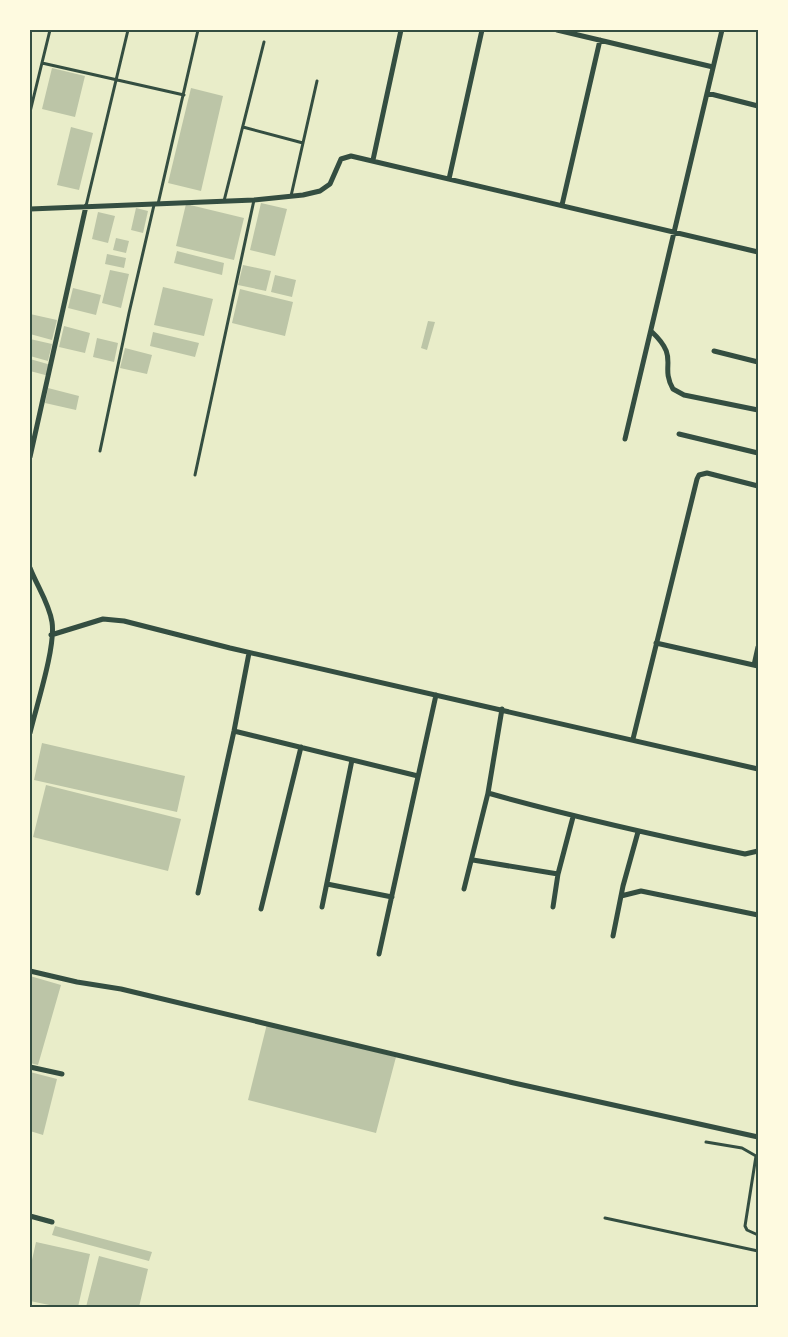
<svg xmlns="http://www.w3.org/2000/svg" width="788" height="1337" font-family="'DM Sans',sans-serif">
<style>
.building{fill:#bcc5a7}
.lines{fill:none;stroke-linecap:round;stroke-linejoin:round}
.service{stroke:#344e41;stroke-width:3}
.minor{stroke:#344e41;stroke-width:5}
.neatline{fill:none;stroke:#344e41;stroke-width:2}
</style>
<rect width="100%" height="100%" fill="#e9edc9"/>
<!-- building -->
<path class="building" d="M52 68 85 76 75 117 42 109Z
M191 88 223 96 201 191 168 183Z
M71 127 93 133 79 190 57 185Z
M261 203 287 209 275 256 250 250Z
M186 204 244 218 234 260 176 246Z
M136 208 148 211 143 233 131 230Z
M98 212 115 216 108 243 92 239Z
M116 238 129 241 126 253 113 250Z
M177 251 224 263 222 275 174 263Z
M107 254 126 258 124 268 105 264Z
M243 265 271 271 266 291 238 285Z
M110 270 129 274 121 308 102 303Z
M275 275 296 280 292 297 271 292Z
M163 287 213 299 204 336 154 325Z
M73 288 101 295 96 315 68 308Z
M240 289 293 302 285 336 232 323Z
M30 314 57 320 52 340 30 334Z
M428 321 435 322 427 350 421 348Z
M64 326 90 333 85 353 59 347Z
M153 332 199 343 195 357 150 346Z
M97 338 118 343 114 362 93 357Z
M30 339 52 344 48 361 30 356Z
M125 348 152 355 147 374 120 368Z
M30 359 51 365 49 376 30 371Z
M48 388 79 396 76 410 45 403Z
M42 743 185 776 177 812 34 780Z
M46 785 181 819 168 871 33 837Z
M30 976 61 985 38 1065 30 1063Z
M267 1024 396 1057 376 1133 248 1100Z
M30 1072 57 1079 43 1135 30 1131Z
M55 1226 152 1252 149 1261 52 1235Z
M36 1242 90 1254 78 1307H59L30 1301V1269Z
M99 1256 148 1269 139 1307H86Z"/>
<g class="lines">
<!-- service -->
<path class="service" d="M42 63 184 95
M30 112 50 30
M243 127 303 143
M291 196 317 81
M224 201 264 42
M158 204 198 30
M86 206 128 30
M100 451 129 313 154 205
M195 475 254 200
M706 1142 742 1148 756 1156 745 1226 747 1230 758 1235
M605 1218 758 1251"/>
<!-- minor -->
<path class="minor" d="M557 30 713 67
M707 93 758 106
M373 160 401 30
M449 179 482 30
M562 205 600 40
M30 209 254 200 303 195 320 191 330 184 341 159 351 156 758 252
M651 331C681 359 659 364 673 389L684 395 758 410
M714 351 758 362
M679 434 758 453
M625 439 722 30
M30 457 86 206
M30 568C37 586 49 603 52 622 56 647 36 707 30 733
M51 635 103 619 124 621 230 648 758 769
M656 643 758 666
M754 665 758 647
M234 731 418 776
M633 739 697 479 699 475 707 473 758 486
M488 793C573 817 659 836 745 854L758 851
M473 860 558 874
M327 884 392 897
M464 889 488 793 502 709
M198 893 234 731 249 653
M621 896 641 891 758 915
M322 907 352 760
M553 907 558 874 573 817
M261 909 301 747
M613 936 623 886 638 832
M379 954 436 695
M30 971 77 982 121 989 514 1083 758 1137
M30 1067 62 1074
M30 1216 52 1222"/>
</g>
<!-- border -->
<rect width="788" height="1337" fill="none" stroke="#fefae0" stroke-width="62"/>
<rect x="31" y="31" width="726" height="1275" class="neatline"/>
</svg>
